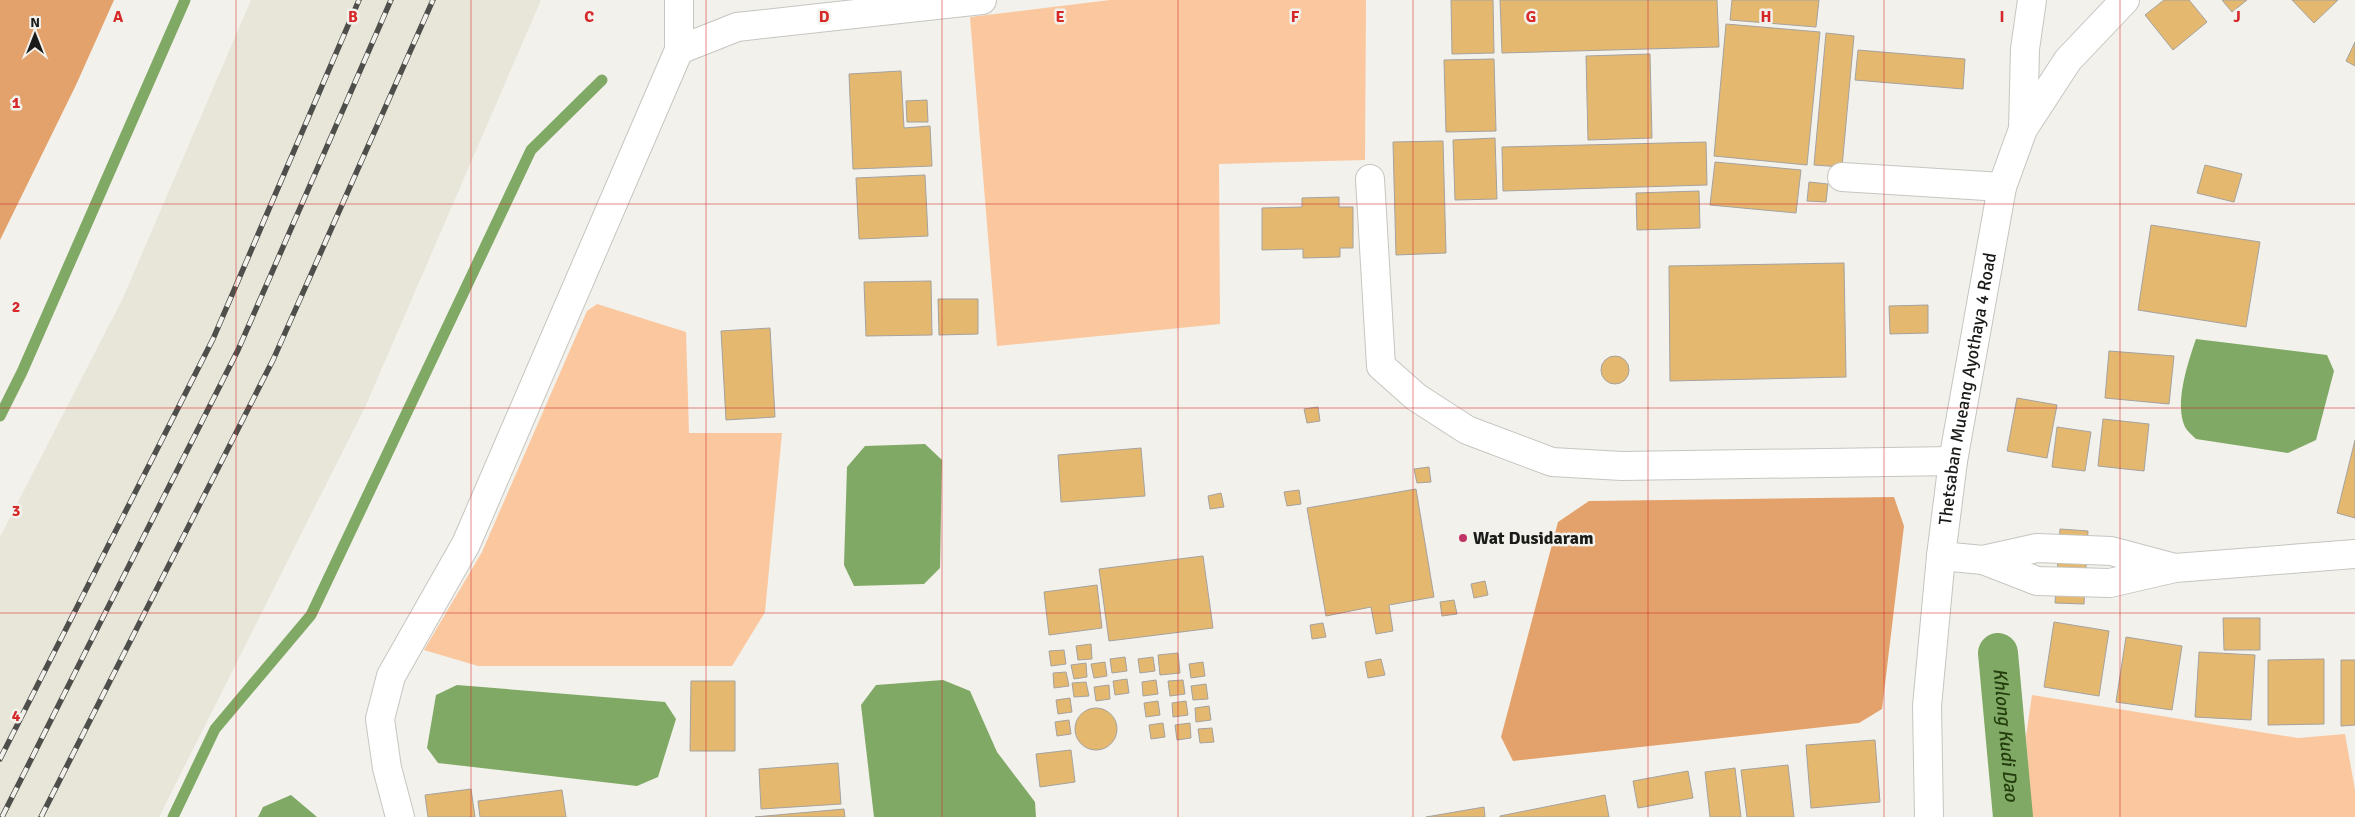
<svg xmlns="http://www.w3.org/2000/svg" width="2355" height="817" font-family="Signika,sans-serif">
<style>
.built{fill:#e8e5d9}
.green{fill:#fac79f}
.forest{fill:#e3a26c}
.water{fill:#80a965}
.lines{fill:none;stroke-linecap:round;stroke-linejoin:round}
.stream{stroke:#80a965;stroke-width:11}
.canal{stroke:#80a965;stroke-width:40}
.building{fill:#e5b870;stroke:#a5a29e}
.minor-casing{stroke:#c6c5c0;stroke-width:30}
.minor{stroke:#fff;stroke-width:28}
.rail-casing{stroke:#4e4e4b;stroke-width:5.5}
.rail{stroke:#f2f1ec;stroke-width:4;stroke-dasharray:11;stroke-linecap:butt}
.grid{fill:none;stroke:#d62828;stroke-width:1;stroke-opacity:0.55}
.poi-dot{fill:#c03366;stroke:#f2f1ec;stroke-width:2}
.labels{text-anchor:middle;dominant-baseline:central;stroke-width:5;stroke-linejoin:round;paint-order:stroke}
.street-label{font-size:18px;fill:#1b1b19;stroke:#f2f1ec}
.poi-label{font-size:18px;font-weight:bold;fill:#1b1b19;stroke:#f2f1ec;text-anchor:start}
.water-label{font-size:19px;font-style:italic;fill:#233d0c;stroke:#f2f1ec}
.grid-label{font-size:16px;text-anchor:middle;font-weight:bold;fill:#d62828;stroke:#f2f1ec;stroke-width:5;stroke-linejoin:round;paint-order:stroke}
</style>
<rect width="100%" height="100%" fill="#f2f1ec"/>
<!-- built -->
<path class="built" d="M251 0H541L366 405 159 817H0V537L123 298Z"/>
<!-- green -->
<path class="green" d="M1110 0H1366L1365 160 1219 164 1220 324 997 346 970 17Z
M597 304 686 332 689 433H782L765 612 732 666H478L424 650 482 552 587 311Z
M2032 695 2298 738 2345 734 2355 790V817H2032L2026 736Z"/>
<!-- forest -->
<path class="forest" d="M0 0H114L76 85 0 240Z
M1894 497 1904 526 1882 709 1859 723 1513 761 1501 737 1558 522 1589 501Z"/>
<!-- water -->
<path class="water" d="M2196 339 2327 355 2334 371 2316 440 2288 453 2196 439C2192 435 2187 431 2185 427 2174 404 2188 362 2196 339Z
M925 444 942 460 940 568 924 584 854 586 844 565 847 467 865 446Z
M943 680 970 691 997 752 1035 802 1036 817H874L861 705 876 685Z
M457 685 665 702 676 719 658 777 637 786 438 763 427 748 436 695Z
M291 795 317 817H258L263 807Z"/>
<g class="lines">
<!-- stream -->
<path class="stream" d="M0 416 22 372 185 0
M173 817 215 729 311 615 531 150 602 80"/>
<!-- canal -->
<path class="canal" id="s1" d="M1998 653 2013 817"/>
</g>
<!-- building -->
<path class="building" d="M1451 0H1493L1494 53 1452 54Z
M1500 0H1717L1719 47 1502 53Z
M1732 0H1819L1816 27 1730 20Z
M2164 0H2189L2207 22 2173 50 2145 15Z
M2222 0H2247L2232 12Z
M2292 0H2338L2314 23Z
M1726 24 1820 32 1807 165 1714 156Z
M1826 33 1854 36 1842 167 1814 165Z
M2355 42V66L2346 61Z
M1858 50 1965 59 1963 89 1855 80Z
M1650 54 1652 138 1588 140 1586 56Z
M1494 59 1496 131 1446 132 1444 60Z
M901 71 904 128 930 126 932 166 853 169 849 74Z
M927 100 928 122H907L906 101Z
M1495 138 1497 199 1455 200 1453 140Z
M1443 141 1446 253 1396 255 1393 142Z
M1706 142 1707 185 1503 191 1502 147Z
M1715 162 1801 170 1796 213 1710 205Z
M2205 165 2242 174 2234 202 2197 193Z
M925 175 928 236 859 239 856 178Z
M1809 182 1828 184 1826 202 1807 201Z
M1699 191 1700 228 1637 230 1636 193Z
M1339 197V207H1353V248H1340V257L1303 258V249L1262 250V208L1302 207V198Z
M2151 225 2260 242 2246 327 2138 310Z
M1844 263 1846 377 1670 381 1669 266Z
M931 281 932 335 866 336 864 282Z
M938 299H978V334L939 335Z
M1928 305V333L1890 334 1889 306Z
M770 328 775 417 726 420 721 331Z
M2109 351 2174 356 2169 404 2105 398Z
M1601 370a14 14 0 1 1 28 0a14 14 0 1 1-28 0Z
M2017 398 2057 405 2047 458 2007 451Z
M1318 407 1320 421 1307 423 1304 409Z
M2103 419 2149 424 2144 471 2098 466Z
M2057 427 2091 432 2085 471 2052 467Z
M2355 440V518L2337 513Z
M1141 448 1145 496 1061 502 1058 455Z
M1429 467 1431 482 1417 483 1414 469Z
M1416 489 1434 597 1389 605 1393 631 1376 634 1371 607 1326 616 1307 508Z
M1299 490 1301 504 1287 506 1284 492Z
M1221 493 1224 507 1210 509 1208 496Z
M2060 529 2088 531 2084 604 2055 603Z
M1203 556 1213 628 1109 641 1099 569Z
M1485 581 1488 595 1474 598 1471 584Z
M1097 585 1102 628 1049 635 1044 592Z
M1454 600 1457 614 1442 616 1440 602Z
M2223 618H2260V650H2224Z
M2054 622 2109 631 2099 696 2044 687Z
M1323 623 1326 637 1312 639 1310 625Z
M2126 637 2182 646 2172 710 2116 702Z
M1091 644 1092 659 1078 660 1076 646Z
M1064 650 1066 664 1051 666 1049 651Z
M2199 652 2255 655 2251 720 2195 717Z
M1178 653 1180 673 1160 675 1158 655Z
M1125 657 1127 671 1112 673 1110 659Z
M1153 657 1155 671 1140 673 1138 659Z
M1381 659 1385 675 1368 678 1365 662Z
M2324 659V724L2268 725V660Z
M2341 660H2355V725L2341 726Z
M1105 662 1107 676 1094 678 1091 664Z
M1203 662 1205 676 1191 678 1189 664Z
M1086 663 1087 677 1074 679 1071 665Z
M1066 672 1069 686 1054 688 1053 673Z
M1127 679 1129 693 1115 695 1113 681Z
M1156 680 1158 694 1143 696 1142 682Z
M1183 680 1185 694 1170 696 1168 681Z
M691 681H735V751H690Z
M1086 682 1089 696 1074 697 1072 683Z
M1206 684 1208 699 1193 700 1191 686Z
M1109 685 1110 699 1096 701 1094 687Z
M1070 698 1072 712 1058 714 1056 700Z
M1158 701 1160 715 1146 717 1144 703Z
M1186 701 1188 715 1173 717 1172 703Z
M1209 706 1211 720 1196 722 1195 708Z
M1075 729a21 21 0 1 1 42 0a21 21 0 1 1-42 0Z
M1069 720 1071 734 1057 736 1055 722Z
M1163 723 1165 737 1151 739 1149 725Z
M1190 723 1191 738 1177 740 1175 725Z
M1212 728 1214 742 1200 743 1198 729Z
M1875 740 1880 802 1811 808 1806 745Z
M1071 750 1075 782 1040 787 1036 754Z
M838 763 841 804 761 809 759 769Z
M1788 765 1794 817H1747L1741 770Z
M1735 768 1741 817H1710L1705 772Z
M1688 771 1693 798 1638 808 1633 781Z
M471 789 475 817H428L425 795Z
M562 790 566 817H480L478 801Z
M1605 795 1609 817H1500V816Z
M1484 807 1485 817H1426Z
M844 809 845 817H755Z"/>
<g class="lines">
<!-- minor casing -->
<g class="minor-casing">
<g id="minor">
<path d="M679 50 737 27 982 0"/>
<path d="M2023 129 2025 49 2032 0"/>
<path d="M1842 177 2002 187"/>
<path d="M1370 179 1381 366 1416 397 1467 430 1552 462 1622 466 1953 461"/>
<path d="M1941 556 1983 560 2037 581 2110 583 2175 568 2355 554"/>
<path d="M1983 560 2037 548 2111 551 2171 567"/>
<path d="M400 817 387 768 380 719 391 676 466 544 679 50V0"/>
<path id="s2" d="M1929 817 1927 706 1941 556 1953 461 2002 187 2023 129 2068 60 2125 0"/>
</g>
</g>
<!-- minor -->
<use href="#minor" class="minor"/>
<!-- rail casing -->
<g class="rail-casing">
<path id="rail" d="M0 759 213 339 359 0
M2 817 238 350 391 0
M41 817 273 360 433 0"/>
</g>
<!-- rail -->
<use href="#rail" class="rail"/>
</g>
<!-- grid -->
<path class="grid" d="M236 0V817M471 0V817M706 0V817M942 0V817M1178 0V817M1413 0V817M1648 0V817M1884 0V817M2120 0V817M0 204H2355M0 408H2355M0 613H2355"/>
<!-- markers -->
<circle class="poi-dot" cx="1463" cy="538" r="5"/>
<g class="labels">
<!-- street labels -->
<g class="street-label">
<text stroke="none"><textPath href="#s2" startOffset="431">Thetsaban Mueang Ayothaya 4 Road</textPath></text>
</g>
<!-- poi labels -->
<g class="poi-label">
<text x="1473" y="538">Wat Dusidaram</text>
</g>
<!-- water labels -->
<g class="water-label">
<text stroke="none"><textPath href="#s1" startOffset="82">Khlong Kudi Dao</textPath></text>
</g>
</g>
<g class="grid-label">
<text x="118" y="22">A</text>
<text x="353" y="22">B</text>
<text x="589" y="22">C</text>
<text x="824" y="22">D</text>
<text x="1060" y="22">E</text>
<text x="1295" y="22">F</text>
<text x="1531" y="22">G</text>
<text x="1766" y="22">H</text>
<text x="2002" y="22">I</text>
<text x="2237" y="22">J</text>
<text x="16" y="108">1</text>
<text x="16" y="312">2</text>
<text x="16" y="516">3</text>
<text x="16" y="721">4</text>
</g>
<!-- north arrow -->
<g transform="translate(35 35)" stroke="#f2f1ec" stroke-width="4" paint-order="stroke">
<path d="M0-4L9 19L0 12L-9 19Z" fill="#1b1b19"/>
<text y="-8" font-size="14" font-weight="bold" text-anchor="middle" fill="#1b1b19">N</text>
</g>
</svg>
